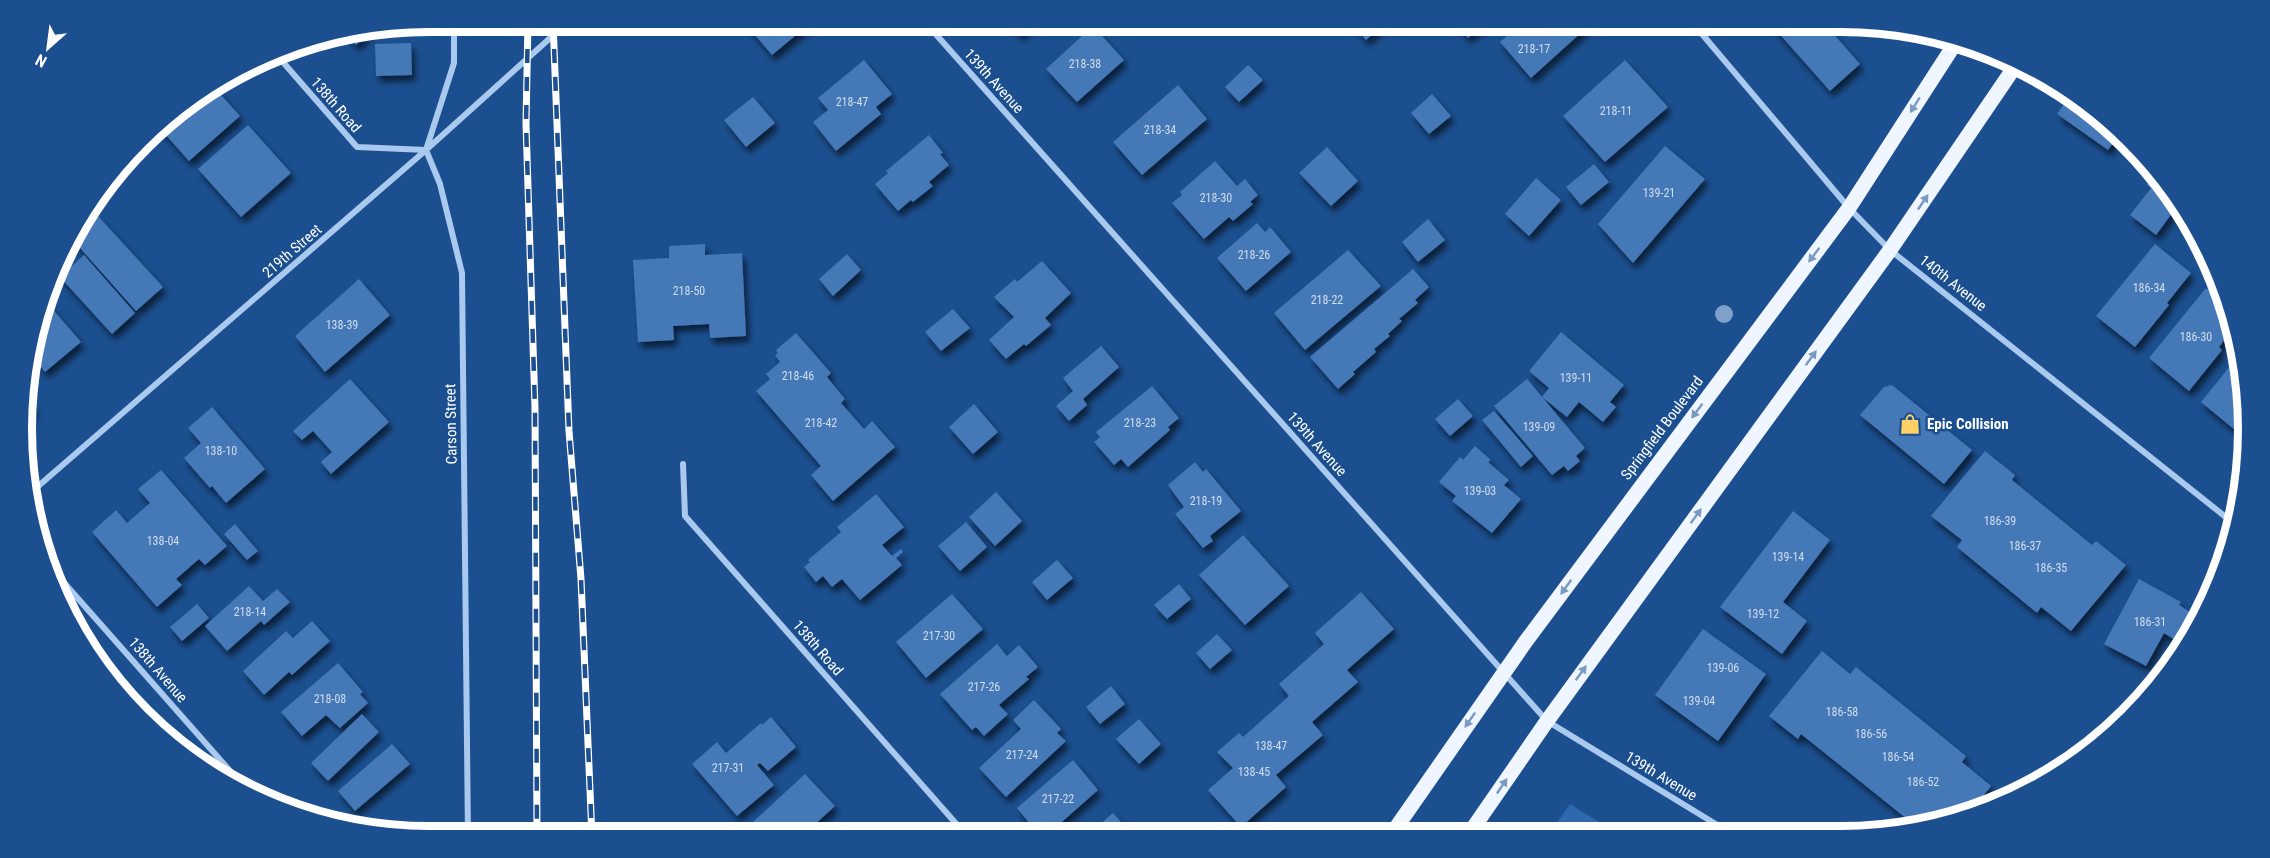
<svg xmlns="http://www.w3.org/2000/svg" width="2270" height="858" font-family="'Roboto Condensed',sans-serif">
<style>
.green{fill:#2e69ad}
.building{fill:#4478b7;filter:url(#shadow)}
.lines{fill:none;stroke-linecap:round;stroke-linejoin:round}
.street{stroke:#a9c9ee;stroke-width:6}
.primary{stroke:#f0f6ff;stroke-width:15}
.rail-casing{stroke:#fff;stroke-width:7}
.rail{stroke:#1b4f8f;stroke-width:4.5;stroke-dasharray:14;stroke-linecap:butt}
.tree{fill:#7ea0ca}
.oneway{fill:#7b9ac1}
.labels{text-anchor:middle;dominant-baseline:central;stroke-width:5;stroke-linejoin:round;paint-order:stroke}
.number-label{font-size:12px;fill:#d0dded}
.street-label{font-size:15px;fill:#fff;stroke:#1b4f8f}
.poi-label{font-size:15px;font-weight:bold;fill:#fff;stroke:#1b4f8f;text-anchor:start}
.rim{fill:none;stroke:#fff;stroke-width:8}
</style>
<defs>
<filter id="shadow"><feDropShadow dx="3.5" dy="6" stdDeviation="3" flood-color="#0009"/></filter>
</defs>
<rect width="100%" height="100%" fill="#1b4f8f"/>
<!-- green -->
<path class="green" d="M1570 804 1618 834H1549Z"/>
<!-- building -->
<path class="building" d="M743 21H813L772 55Z
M1007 21H1035L1020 35Z
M1350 21H1403L1394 29 1388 21 1366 40Z
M1454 21H1487L1468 38Z
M1524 21H1594L1531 78 1500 42Z
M1768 21H1822L1860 64 1830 91Z
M1093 26 1124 60 1077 102 1046 69Z
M372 30 356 45 347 35Z
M411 43 412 75 376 76 375 44Z
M864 60 892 94 876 107 881 114 836 151 813 122 828 110 818 98Z
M1625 60 1668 107 1605 162 1563 116Z
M1248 65 1263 80 1239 102 1225 87Z
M212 85 240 116 189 161 157 125Z
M1178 85 1207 119 1142 175 1113 142Z
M1432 94 1451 116 1429 134 1411 113Z
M2071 94 2090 106 2120 134 2108 150 2057 114Z
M753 97 775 123 746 147 724 120Z
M248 125 291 173 241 217 198 169Z
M929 135 943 153 940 154 949 165 929 182 933 186 913 202 911 200 898 211 875 184 888 173 886 171Z
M1665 146 1705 179 1633 263 1598 224Z
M1327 147 1358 181 1331 206 1299 173Z
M1215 161 1237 186 1245 179 1258 195 1250 202 1253 204 1233 221 1229 217 1204 239 1172 203 1182 195 1180 192Z
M1594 164 1609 182 1581 205 1566 187Z
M2157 173 2179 204 2156 235 2130 215 2151 188 2147 185Z
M1536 178 1561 200 1529 236 1505 214Z
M2183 209 2196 230 2192 234 2175 218Z
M98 216 163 287 136 311 72 239Z
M1428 219 1445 240 1418 262 1402 242Z
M1257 223 1265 232 1270 227 1291 252 1246 291 1217 258Z
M705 244V255L742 253 746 336 710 338 709 324 673 326 674 340 638 342 633 260 669 258V246Z
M2155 244 2191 273 2167 303 2169 305 2135 347 2096 316Z
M1348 250 1381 286 1305 350 1274 313Z
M847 254 861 270 833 296 819 279Z
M84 255 135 313 112 334 60 277Z
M1042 261 1071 293 1045 318 1051 325 1026 346 1024 344 1006 359 989 340 1014 317 994 297 1015 279 1017 282Z
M1413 269 1429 287 1415 300 1418 303 1399 319 1402 321 1388 334 1390 336 1374 349 1376 352 1353 372 1355 374 1338 389 1310 357Z
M359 279 390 315 325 372 295 336Z
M2206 288 2230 308 2234 328 2219 347 2222 350 2189 391 2149 358Z
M43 298 81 342 45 372 30 354Z
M953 309 970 328 941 351 925 332Z
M1561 332 1624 385 1610 402 1616 407 1603 422 1579 402 1567 417 1542 397 1549 388 1529 371Z
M796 333 831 373 827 377 845 399 841 403 864 429 872 421 895 447 833 501 811 475 821 466 756 391 770 379 766 374 780 362 775 355 778 353 776 350Z
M1101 346 1119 367 1083 399 1087 405 1069 421 1056 406 1073 391 1063 378Z
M2240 354 2246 376 2247 427 2241 435 2201 402Z
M350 379 389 422 331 474 321 462 332 452 313 431 302 440 293 431Z
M1527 379 1585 448 1576 456 1580 461 1568 471 1564 466 1552 475 1494 406Z
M1892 385 1972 450 1944 484 1860 415 1884 387Z
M1152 386 1179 418 1168 427 1170 430 1128 467 1121 459 1114 465 1094 442 1100 437 1096 432Z
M25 394 29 398 27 400 35 410 26 418Z
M1458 399 1473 416 1450 436 1435 419Z
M974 404 998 432 973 454 949 427Z
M212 407 265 469 226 503 212 486 210 488 184 458 201 443 188 428Z
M1494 411 1533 456 1521 467 1482 420Z
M1475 446 1491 460 1488 462 1509 480 1504 485 1521 499 1492 533 1452 501 1456 496 1439 482 1460 457 1463 460Z
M1985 451 2015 475 2012 480 2092 545 2096 541 2126 565 2071 631 2041 607 2037 613 1957 547 1962 540 1931 516Z
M1195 462 1203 472 1206 469 1241 511 1210 536 1213 541 1203 548 1175 514 1184 507 1168 485Z
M161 470 227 546 205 565 199 559 176 579 182 585 157 607 92 532 116 510 127 523 150 503 138 489Z
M996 492 1022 521 995 546 969 517Z
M876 494 904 527 882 545 892 556 901 549 903 552 896 558 902 565 860 600 842 579 832 587 823 576 816 582 804 567 810 562 808 560 841 532 837 527Z
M1793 511 1830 540 1783 602 1807 621 1782 654 1720 607Z
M966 522 987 547 960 571 938 546Z
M235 524 258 551 247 560 224 534Z
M1243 535 1289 586 1245 625 1199 575Z
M1057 560 1073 578 1047 600 1032 582Z
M2139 579 2181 602 2179 605 2190 612 2175 640 2164 633 2146 666 2104 644Z
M1179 584 1191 599 1167 619 1154 605Z
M249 586 263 601 277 589 290 602 264 625 261 621 227 651 205 626Z
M1361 592 1394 629 1347 670 1358 682 1312 722 1323 735 1276 775 1286 787 1241 827 1208 790 1233 768 1217 752 1239 733 1243 737 1289 696 1279 684 1324 644 1315 633Z
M952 594 983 629 926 678 896 642Z
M197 604 209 618 182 641 170 627Z
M312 621 330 641 292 675 289 672 264 695 243 671 286 631 293 638Z
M2192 624 2194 625 2180 655 2170 667Z
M1703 629 1766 674 1718 741 1655 695Z
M1217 634 1232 650 1210 669 1196 653Z
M997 644 1007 656 1019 645 1038 667 1026 677 1029 679 999 705 1008 714 984 736 976 727 972 730 940 694Z
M1822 651 1850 674 1856 667 1966 756 1962 762 1991 786 1972 810 1907 830 1912 823 1801 734 1798 739 1769 716Z
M338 663 363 692 360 694 368 703 340 728 326 715 302 736 281 712Z
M1111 686 1125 704 1100 724 1086 707Z
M1034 700 1061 729 1057 733 1066 741 1006 797 979 768 1021 729 1013 720Z
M362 714 379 732 328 781 311 763Z
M771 717 796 747 768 771 760 763 757 765 774 785 737 816 692 764 717 742 726 753 761 723 762 725Z
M1139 719 1161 744 1139 764 1116 739Z
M392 744 410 764 355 811 338 791Z
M1073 760 1098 790 1046 836H1040L1017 808Z
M805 774 835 806 802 836H766L753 822Z
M1113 813 1133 835H1087Z
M376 820 386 831 367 829Z
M847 828 855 836H838Z"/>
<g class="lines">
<!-- street -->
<path class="street" d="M454 21V63L426 150 440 184 462 273 468 837
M924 21 1547 721 1732 834
M1691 21 1849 208 1890 250 2237 526
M275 53 357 147 426 150
M683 464 685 516 967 836
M28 495 426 150 569 21
M44 560 253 797"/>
<!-- primary -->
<path class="primary" d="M1469 834 1547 721 1890 250 2018 62
M1391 835 1526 641 1849 208 1958 39"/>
<!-- rail casing -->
<g class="rail-casing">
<path id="rail" d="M528 21 526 124 535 408 537 837
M553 21 569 431 581 579 592 837"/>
</g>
<!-- rail -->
<use href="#rail" class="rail"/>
</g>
<!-- trees -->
<circle class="tree" cx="1724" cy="314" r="9"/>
<!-- one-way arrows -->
<defs><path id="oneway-solid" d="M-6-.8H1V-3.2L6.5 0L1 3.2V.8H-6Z" transform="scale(1.5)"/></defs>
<g class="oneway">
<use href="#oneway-solid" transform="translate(1915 105) rotate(122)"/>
<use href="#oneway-solid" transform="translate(1923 202) rotate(-56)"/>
<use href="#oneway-solid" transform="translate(1814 255) rotate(127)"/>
<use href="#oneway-solid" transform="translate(1811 358) rotate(-54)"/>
<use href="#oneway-solid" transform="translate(1697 411) rotate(127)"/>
<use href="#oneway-solid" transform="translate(1696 516) rotate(-54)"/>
<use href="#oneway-solid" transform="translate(1566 587) rotate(126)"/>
<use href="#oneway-solid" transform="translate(1581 673) rotate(-54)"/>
<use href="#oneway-solid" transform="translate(1470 720) rotate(125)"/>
<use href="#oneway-solid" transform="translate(1502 786) rotate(-56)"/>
</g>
<!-- icons -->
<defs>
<g id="shop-bare" transform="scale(1.62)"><path d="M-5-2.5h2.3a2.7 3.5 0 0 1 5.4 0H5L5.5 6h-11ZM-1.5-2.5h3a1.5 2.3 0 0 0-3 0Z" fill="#ffd166" stroke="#1b4f8f" stroke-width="2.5" paint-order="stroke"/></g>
</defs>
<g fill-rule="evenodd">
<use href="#shop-bare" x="1910" y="424"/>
</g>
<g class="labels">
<!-- number labels -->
<g class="number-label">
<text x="1534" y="49">218-17</text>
<text x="1085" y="64">218-38</text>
<text x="852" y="102">218-47</text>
<text x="1616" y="111">218-11</text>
<text x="1160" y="130">218-34</text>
<text x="1659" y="193">139-21</text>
<text x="1216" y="198">218-30</text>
<text x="1254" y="255">218-26</text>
<text x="2149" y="288">186-34</text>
<text x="689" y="291">218-50</text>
<text x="1327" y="300">218-22</text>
<text x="342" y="325">138-39</text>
<text x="2196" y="337">186-30</text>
<text x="798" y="376">218-46</text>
<text x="1576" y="378">139-11</text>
<text x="821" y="423">218-42</text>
<text x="1140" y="423">218-23</text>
<text x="1539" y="427">139-09</text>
<text x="221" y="451">138-10</text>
<text x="1480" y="491">139-03</text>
<text x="1206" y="501">218-19</text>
<text x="2000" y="521">186-39</text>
<text x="163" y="541">138-04</text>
<text x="2025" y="546">186-37</text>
<text x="1788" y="557">139-14</text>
<text x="2051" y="568">186-35</text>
<text x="250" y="612">218-14</text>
<text x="1763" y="614">139-12</text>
<text x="2150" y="622">186-31</text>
<text x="939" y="636">217-30</text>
<text x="1723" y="668">139-06</text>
<text x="984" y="687">217-26</text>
<text x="330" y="699">218-08</text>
<text x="1699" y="701">139-04</text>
<text x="1842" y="712">186-58</text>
<text x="1871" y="734">186-56</text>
<text x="1271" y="746">138-47</text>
<text x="1022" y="755">217-24</text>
<text x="1898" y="757">186-54</text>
<text x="728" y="768">217-31</text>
<text x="1254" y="772">138-45</text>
<text x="1923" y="782">186-52</text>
<text x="1058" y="799">217-22</text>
</g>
<!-- street labels -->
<g class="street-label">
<text transform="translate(994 81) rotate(48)">139th Avenue</text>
<text transform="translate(336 105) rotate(49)">138th Road</text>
<text transform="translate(292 251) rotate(-41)">219th Street</text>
<text transform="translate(1953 283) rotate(38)">140th Avenue</text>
<text transform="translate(451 424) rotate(-91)">Carson Street</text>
<text transform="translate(1662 428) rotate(-53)">Springfield Boulevard</text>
<text transform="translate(1317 444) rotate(48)">139th Avenue</text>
<text transform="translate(818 648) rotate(49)">138th Road</text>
<text transform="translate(158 670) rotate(49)">138th Avenue</text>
<text transform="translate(1661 776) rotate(31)">139th Avenue</text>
</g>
<!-- poi labels -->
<g class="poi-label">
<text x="1927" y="424">Epic Collision</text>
</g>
</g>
<!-- crop -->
<path d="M0 0H2270V858H0ZM429 32H1841A397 397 0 0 1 2238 429V429A397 397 0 0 1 1841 826H429A397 397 0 0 1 32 429V429A397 397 0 0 1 429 32Z" fill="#1b4f8f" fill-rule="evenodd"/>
<path class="rim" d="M429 32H1841A397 397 0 0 1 2238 429V429A397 397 0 0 1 1841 826H429A397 397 0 0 1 32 429V429A397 397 0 0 1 429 32Z"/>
<!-- north arrow -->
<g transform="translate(48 48) rotate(208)" stroke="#1b4f8f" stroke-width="4.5" paint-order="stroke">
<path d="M0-4.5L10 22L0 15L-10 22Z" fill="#ffffff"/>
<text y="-9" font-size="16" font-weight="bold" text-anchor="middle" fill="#ffffff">N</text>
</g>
</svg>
